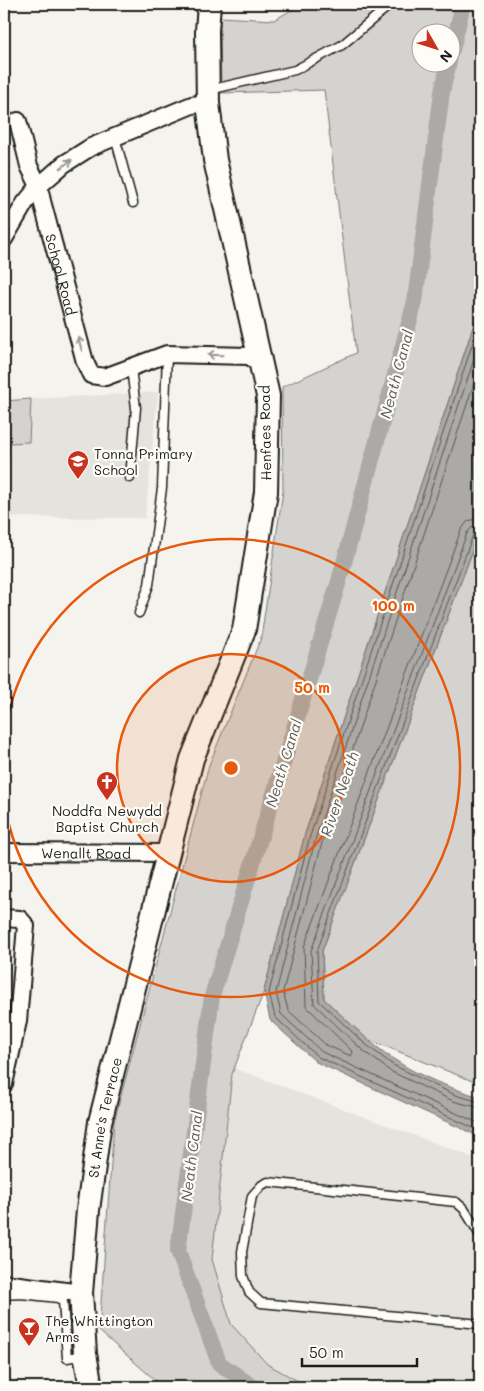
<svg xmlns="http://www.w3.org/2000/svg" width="484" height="1391" font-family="Mali,sans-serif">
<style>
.built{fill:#e4e3de}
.green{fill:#d4d3cf;stroke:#787876;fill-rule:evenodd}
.water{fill:#abaaa6;stroke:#72716f}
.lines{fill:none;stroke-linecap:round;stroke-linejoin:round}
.shore{stroke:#555553;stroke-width:1}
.canal{stroke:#abaaa6;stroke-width:16}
.service-casing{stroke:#1c1c1c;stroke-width:11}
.minor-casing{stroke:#1c1c1c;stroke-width:20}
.secondary-casing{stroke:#1c1c1c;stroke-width:26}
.service{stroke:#fdfcf7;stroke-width:8}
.minor{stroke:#fdfcf7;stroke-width:16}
.secondary{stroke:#fdfcf7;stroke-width:22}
.oneway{stroke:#989794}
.ring{fill:none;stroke:#e8590c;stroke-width:2.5}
.labels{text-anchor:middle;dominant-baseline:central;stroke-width:4.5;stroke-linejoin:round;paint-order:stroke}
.street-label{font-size:14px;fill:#1c1c1c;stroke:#fdfcf7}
.poi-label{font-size:14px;fill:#1c1c1c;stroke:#fdfcf7;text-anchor:start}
.water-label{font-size:15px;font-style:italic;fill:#5c5c5a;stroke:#fdfcf7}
.centre{fill:#e8590c;stroke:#fdfcf7;stroke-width:2.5}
.ring-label{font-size:15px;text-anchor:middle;font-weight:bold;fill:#e8590c;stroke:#fdfcf7;stroke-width:4.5;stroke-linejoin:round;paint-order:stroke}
</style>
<rect width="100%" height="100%" fill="#f4f3ee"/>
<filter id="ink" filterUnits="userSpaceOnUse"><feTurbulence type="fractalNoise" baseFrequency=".02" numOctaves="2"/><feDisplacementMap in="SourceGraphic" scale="10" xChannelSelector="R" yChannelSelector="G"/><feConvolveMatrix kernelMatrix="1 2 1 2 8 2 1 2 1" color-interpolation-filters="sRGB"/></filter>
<g filter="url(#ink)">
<!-- built -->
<path class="built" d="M158 392 145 518 5 517 9 443 29 442 31 399Z
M233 1068 480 1160V1387H309L267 1364 231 1324 211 1259Z"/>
<!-- green -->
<path class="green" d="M302 4H480V306L305 834 264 991 232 1074 212 1259 231 1324 267 1364 309 1387H163L99 1331 114 1122 209 765 261 638 283 491 282 387 356 353 324 90 221 93 220 17 274 20ZM422 32H452V62H422Z
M31 399 29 442 9 443 4 522V401Z
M480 531V1084L367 1039 324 999 322 951Z"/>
<!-- water -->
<path class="water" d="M480 306V531L322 951 324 999C347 1020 369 1043 395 1060 418 1076 453 1089 480 1097V1137L316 1062 270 1020 264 991 305 834Z"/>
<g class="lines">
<!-- shore -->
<path class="shore" d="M480 321 310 836 269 992 275 1017 318 1057 480 1131
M480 341 316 837 276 992 281 1014 322 1052 480 1124
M480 365 323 839 283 991 288 1010 326 1045 351 1056 353 1052 306 1006 304 947 461 530 468 521 480 518
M480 525 472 527 467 533 311 951 314 1004 360 1048 390 1071 453 1101 480 1108
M480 532 473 535 317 951 319 1001 364 1043 393 1065 455 1095 480 1102"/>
<!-- canal -->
<path class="canal" d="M452 50 463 4
M253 1387 219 1363 178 1251 212 996 339 581 415 301 442 92 449 62"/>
<!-- service casing -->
<g class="service-casing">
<path id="service" d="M209 90 295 70 342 45 391 4
M115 137 133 203
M130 478 136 408 131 368
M139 613 149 585 162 488 167 354
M480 1235 464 1209 456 1202 268 1182 262 1185 252 1196 242 1252 243 1276 249 1292 261 1303 480 1324
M4 1295 21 1294 58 1298 63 1301 67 1358 83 1355"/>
</g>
<!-- minor casing -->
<g class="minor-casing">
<g id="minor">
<path id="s1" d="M208 103 192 105 91 147 64 164 39 186 42 201 85 362 91 375 105 377 167 354 249 356 262 365"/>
<path d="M4 239 25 203 39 186 29 166 18 121"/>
<path id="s2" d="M4 852 168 853"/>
<path d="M4 918 20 919 26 926 18 1021 4 1084"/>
<path d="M4 1283 81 1293"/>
</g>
</g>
<!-- secondary casing -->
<g class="secondary-casing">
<g id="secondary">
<path id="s3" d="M91 1387 85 1354 81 1293 88 1210 100 1122 192 759 244 630 266 492 268 396 215 160 208 103 207 31 209 4"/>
</g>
</g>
<!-- service -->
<use href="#service" class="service"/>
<!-- minor -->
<use href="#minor" class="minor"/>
<!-- secondary -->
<use href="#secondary" class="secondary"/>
</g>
<!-- one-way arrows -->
<defs><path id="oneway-shaft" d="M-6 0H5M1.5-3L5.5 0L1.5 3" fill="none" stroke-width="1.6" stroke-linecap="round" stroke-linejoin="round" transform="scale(1.25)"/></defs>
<g class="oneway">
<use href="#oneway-shaft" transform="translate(66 164) rotate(-37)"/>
<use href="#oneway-shaft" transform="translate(80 344) rotate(-105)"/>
<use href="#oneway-shaft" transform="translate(215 355) rotate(-178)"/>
</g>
</g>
<!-- distance rings -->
<circle cx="231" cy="768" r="114" fill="#e8590c" fill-opacity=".12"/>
<g class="ring">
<circle cx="231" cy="768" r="114"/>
<path d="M4 738A229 229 0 1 1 4 798"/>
</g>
<!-- icons -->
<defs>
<g id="school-pin" transform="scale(1.125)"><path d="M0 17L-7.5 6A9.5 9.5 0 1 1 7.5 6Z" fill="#c8321e" stroke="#fdfcf7"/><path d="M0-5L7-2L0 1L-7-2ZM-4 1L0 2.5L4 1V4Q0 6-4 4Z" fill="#fff"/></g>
<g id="church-pin" transform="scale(1.125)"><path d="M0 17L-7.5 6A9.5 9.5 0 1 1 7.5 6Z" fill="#c8321e" stroke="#fdfcf7"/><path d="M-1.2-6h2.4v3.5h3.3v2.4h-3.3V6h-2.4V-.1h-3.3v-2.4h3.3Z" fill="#fff"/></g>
<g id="bar-pin" transform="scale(1.125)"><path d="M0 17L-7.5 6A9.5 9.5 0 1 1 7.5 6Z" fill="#c8321e" stroke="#fdfcf7"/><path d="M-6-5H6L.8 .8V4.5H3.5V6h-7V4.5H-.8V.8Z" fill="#fff"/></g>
</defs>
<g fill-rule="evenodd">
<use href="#school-pin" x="78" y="461"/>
<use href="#church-pin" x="107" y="782"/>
<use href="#bar-pin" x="29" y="1328"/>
</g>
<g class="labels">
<!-- street labels -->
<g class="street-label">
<text stroke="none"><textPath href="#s1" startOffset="282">School Road</textPath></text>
<text transform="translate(265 433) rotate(-91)">Henfaes Road</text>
<text stroke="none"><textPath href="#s2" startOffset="82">Wenallt Road</textPath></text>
<text stroke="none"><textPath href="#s3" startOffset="272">St Anne's Terrace</textPath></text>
</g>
<!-- poi labels -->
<g class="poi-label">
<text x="94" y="453">Tonna Primary<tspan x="94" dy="16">School</tspan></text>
<text x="107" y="810" text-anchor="middle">Noddfa Newydd<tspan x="107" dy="16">Baptist Church</tspan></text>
<text x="45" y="1320">The Whittington<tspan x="45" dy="16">Arms</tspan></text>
</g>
<!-- water labels -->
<g class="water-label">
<text transform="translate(396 374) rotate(-75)">Neath Canal</text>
<text transform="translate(283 763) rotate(-73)">Neath Canal</text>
<text transform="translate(339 794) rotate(-71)">River Neath</text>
<text transform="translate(191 1156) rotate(-83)">Neath Canal</text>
</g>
</g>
<circle cx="231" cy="768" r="8" class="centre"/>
<g class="ring-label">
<text x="393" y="611">100 m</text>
<text x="312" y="693">50 m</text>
</g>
<!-- margin -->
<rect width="484" height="1391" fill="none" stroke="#fdfcf7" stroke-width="20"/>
<rect x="10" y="10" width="464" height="1371" fill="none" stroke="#1c1c1c" stroke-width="2" filter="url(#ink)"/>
<!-- north arrow -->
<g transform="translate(436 48) rotate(129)"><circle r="24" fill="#fdfcf7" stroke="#a3a29f"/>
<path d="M0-4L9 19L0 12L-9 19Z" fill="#c8321e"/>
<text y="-8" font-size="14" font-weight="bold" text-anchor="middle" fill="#1c1c1c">N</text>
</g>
<!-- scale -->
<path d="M302 1358v8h115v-8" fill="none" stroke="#1c1c1c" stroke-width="2.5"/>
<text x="309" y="1358" font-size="15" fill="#1c1c1c" stroke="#fdfcf7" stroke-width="4" paint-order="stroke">50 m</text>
</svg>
